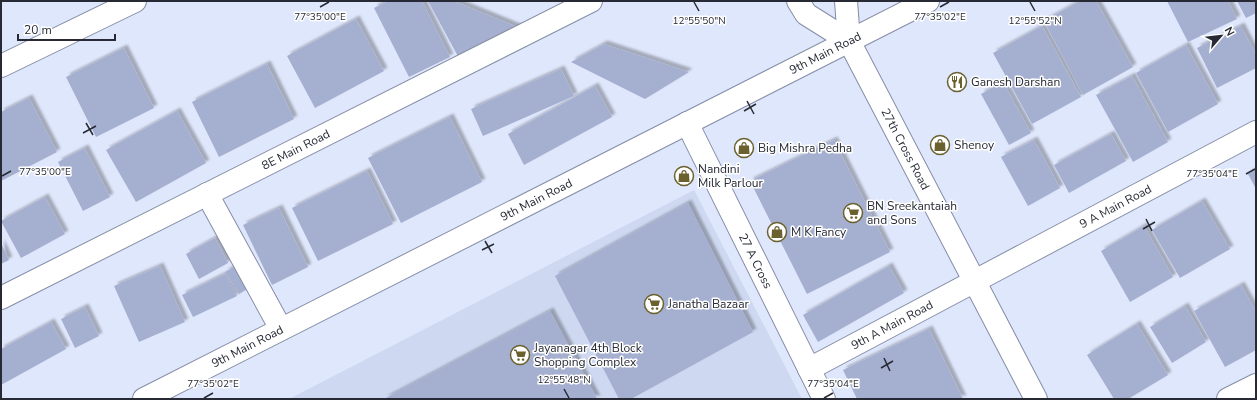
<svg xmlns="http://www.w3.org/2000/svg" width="1257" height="400" font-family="'Nunito Sans',sans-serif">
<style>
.built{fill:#ced8f1}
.building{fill:#a5afd0;filter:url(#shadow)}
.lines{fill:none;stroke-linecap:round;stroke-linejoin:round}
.minor-casing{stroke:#858ea6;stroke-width:24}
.tertiary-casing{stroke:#858ea6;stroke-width:24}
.secondary-casing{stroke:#858ea6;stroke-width:24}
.minor{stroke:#fff;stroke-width:22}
.tertiary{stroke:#fff;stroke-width:22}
.secondary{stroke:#fff;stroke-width:22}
.ticks{fill:none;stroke:#272a34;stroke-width:1.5}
.labels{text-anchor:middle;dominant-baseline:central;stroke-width:3;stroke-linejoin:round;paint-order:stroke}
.street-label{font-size:12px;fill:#272a34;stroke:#fff}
.poi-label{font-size:12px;fill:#272a34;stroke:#fff;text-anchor:start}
.ticks-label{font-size:10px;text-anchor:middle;fill:#272a34;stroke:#fff;stroke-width:3;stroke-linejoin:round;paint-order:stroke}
</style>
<defs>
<filter id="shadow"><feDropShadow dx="3.5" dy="-3.5" stdDeviation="1" flood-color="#0004"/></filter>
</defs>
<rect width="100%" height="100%" fill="#dfe7fc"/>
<!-- built -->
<path class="built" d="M694 190 802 399H289Z"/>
<!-- building -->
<path class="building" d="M388 1H422L450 57 409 77 374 8Z
M428 1H452L456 2 522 29 461 62Z
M1080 1H1096L1133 67 1083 95 1044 21Z
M1167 1H1228L1237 19 1188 42Z
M1237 1H1256V13L1246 18Z
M356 19 384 71 315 108 287 56Z
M1042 26 1081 97 1032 124 993 53Z
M1241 26 1256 55V68L1217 88 1197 48Z
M604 44 689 72 645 99 571 62Z
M1186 45 1218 104 1168 132 1136 73Z
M124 48 154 108 96 137 66 77Z
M267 64 294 119 219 157 192 102Z
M561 69 574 96 483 136 471 109Z
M1132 76 1168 142 1133 162 1096 95Z
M1003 82 1031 133 1009 145 981 94Z
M595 86 612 117 524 165 508 134Z
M29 98 57 152 1 181V112Z
M177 111 206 163 136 202 106 150Z
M450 117 482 182 401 223 368 158Z
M1111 134 1126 161 1069 193 1054 165Z
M834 140 890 252 807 294 750 181Z
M1034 140 1060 188 1028 206 1001 157Z
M85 148 110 197 83 211 58 162Z
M1256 169V189L1248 174Z
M367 171 393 224 318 261 292 208Z
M45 197 65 234 21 258 1 221Z
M1202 201 1230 249 1180 278 1152 230Z
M688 203 753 332 631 399H619L555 276Z
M279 208 308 267 272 285 243 225Z
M1144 226 1173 277 1130 302 1101 251Z
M215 238 228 263 199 279 186 254Z
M1 243 9 260 1 264Z
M241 263 254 285 239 294 225 272Z
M160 266 185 322 139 342 114 286Z
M889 266 904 293 818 342 803 315Z
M225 274 237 296 193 317 182 295Z
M1241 285 1256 312V350L1225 367 1194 311Z
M1185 306 1206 342 1172 363 1150 327Z
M85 307 99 336 75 348 61 319Z
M550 311 597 399H384Z
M51 322 66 349 1 385V349Z
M1137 324 1168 375 1128 399H1114L1087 355Z
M929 329 963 399H857L843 370Z"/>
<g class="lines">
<!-- minor casing -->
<g class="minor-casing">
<g id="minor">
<path d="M1 66 135 1"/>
<path id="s1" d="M687 123 824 399"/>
<path d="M207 194 281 329"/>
<path id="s2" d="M1 298 591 1"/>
<path id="s3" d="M809 369 1256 132"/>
<path d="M1228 399 1256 385"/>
</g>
</g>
<!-- tertiary casing -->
<g class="tertiary-casing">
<g id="tertiary">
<path d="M798 1 806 14 849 41"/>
<path id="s4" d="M846 1 849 41 1036 399"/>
</g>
</g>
<!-- secondary casing -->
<g class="secondary-casing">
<g id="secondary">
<path id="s5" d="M144 399 928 1"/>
</g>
</g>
<!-- minor -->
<use href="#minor" class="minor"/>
<!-- tertiary -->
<use href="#tertiary" class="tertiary"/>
<!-- secondary -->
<use href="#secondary" class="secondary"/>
</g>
<!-- ticks -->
<path class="ticks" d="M694 2 699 11M1030 2 1035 11M320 7 329 2M940 7 949 2M747 101 754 114M744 111 756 104M86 123 93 135M83 133 96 126M1246 174 1255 169M2 176 11 171M1146 219 1152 231M1143 229 1155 222M485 241 492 253M482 250 494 244M884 358 890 371M881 368 893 361M564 389 569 398M204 398 213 393M824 398 833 393"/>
<!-- icons -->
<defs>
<g id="restaurant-ring" transform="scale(1)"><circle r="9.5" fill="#fff" stroke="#6a612e" stroke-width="1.5"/><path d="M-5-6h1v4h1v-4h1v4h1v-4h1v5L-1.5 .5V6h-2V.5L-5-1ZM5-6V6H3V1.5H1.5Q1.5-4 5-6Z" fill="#6a612e"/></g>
<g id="shop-ring" transform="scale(1)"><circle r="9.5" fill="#fff" stroke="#6a612e" stroke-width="1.5"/><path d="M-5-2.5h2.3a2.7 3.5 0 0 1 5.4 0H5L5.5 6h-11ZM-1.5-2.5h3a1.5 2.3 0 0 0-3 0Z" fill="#6a612e"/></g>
<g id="supermarket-ring" transform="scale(1)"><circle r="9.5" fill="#fff" stroke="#6a612e" stroke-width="1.5"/><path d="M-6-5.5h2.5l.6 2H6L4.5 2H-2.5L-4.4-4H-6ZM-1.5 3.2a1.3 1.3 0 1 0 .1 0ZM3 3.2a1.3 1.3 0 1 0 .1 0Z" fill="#6a612e"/></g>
</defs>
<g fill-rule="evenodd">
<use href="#restaurant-ring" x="957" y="82"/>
<use href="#shop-ring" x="940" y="145"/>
<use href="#shop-ring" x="744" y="148"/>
<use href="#shop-ring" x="684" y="176"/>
<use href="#supermarket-ring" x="853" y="213"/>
<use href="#shop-ring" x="777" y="232"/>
<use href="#supermarket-ring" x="654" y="304"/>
<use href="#supermarket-ring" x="520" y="355"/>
</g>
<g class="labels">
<!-- street labels -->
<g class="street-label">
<text stroke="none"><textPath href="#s5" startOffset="764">9th Main Road</textPath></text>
<text stroke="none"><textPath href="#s2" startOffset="330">8E Main Road</textPath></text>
<text stroke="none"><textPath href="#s4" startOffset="162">27th Cross Road</textPath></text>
<text stroke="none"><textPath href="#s5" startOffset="440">9th Main Road</textPath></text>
<text stroke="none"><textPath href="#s3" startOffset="347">9 A Main Road</textPath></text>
<text stroke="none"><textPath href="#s1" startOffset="154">27 A Cross</textPath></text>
<text stroke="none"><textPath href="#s3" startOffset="94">9th A Main Road</textPath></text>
<text stroke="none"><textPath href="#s5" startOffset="116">9th Main Road</textPath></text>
</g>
<!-- poi labels -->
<g class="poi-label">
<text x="971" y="82">Ganesh Darshan</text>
<text x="954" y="145">Shenoy</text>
<text x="758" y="148">Big Mishra Pedha</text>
<text x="698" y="169">Nandini<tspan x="698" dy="14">Milk Parlour</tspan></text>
<text x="867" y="206">BN Sreekantaiah<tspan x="867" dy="14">and Sons</tspan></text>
<text x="791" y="232">M K Fancy</text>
<text x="668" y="304">Janatha Bazaar</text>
<text x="534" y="348">Jayanagar 4th Block<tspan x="534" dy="14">Shopping Complex</tspan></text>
</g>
</g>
<g class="ticks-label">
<text x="320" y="20">77°35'00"E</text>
<text x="940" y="20">77°35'02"E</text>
<text x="699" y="24">12°55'50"N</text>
<text x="1035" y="24">12°55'52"N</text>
<text x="45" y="175">77°35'00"E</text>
<text x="1212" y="177">77°35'04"E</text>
<text x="564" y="383">12°55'48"N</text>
<text x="213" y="387">77°35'02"E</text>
<text x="833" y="387">77°35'04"E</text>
</g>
<!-- border -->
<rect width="1257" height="400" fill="none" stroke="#272a34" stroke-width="4"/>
<!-- north arrow -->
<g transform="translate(1221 36) rotate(62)" stroke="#ffffff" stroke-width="3" paint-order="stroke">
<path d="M0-3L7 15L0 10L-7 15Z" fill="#272a34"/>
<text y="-6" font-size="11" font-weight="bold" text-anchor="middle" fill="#272a34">N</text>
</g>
<!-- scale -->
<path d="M18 34v6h97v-6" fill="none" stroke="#272a34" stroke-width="2"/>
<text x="24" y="34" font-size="12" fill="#272a34" stroke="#ffffff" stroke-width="3" paint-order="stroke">20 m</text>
</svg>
